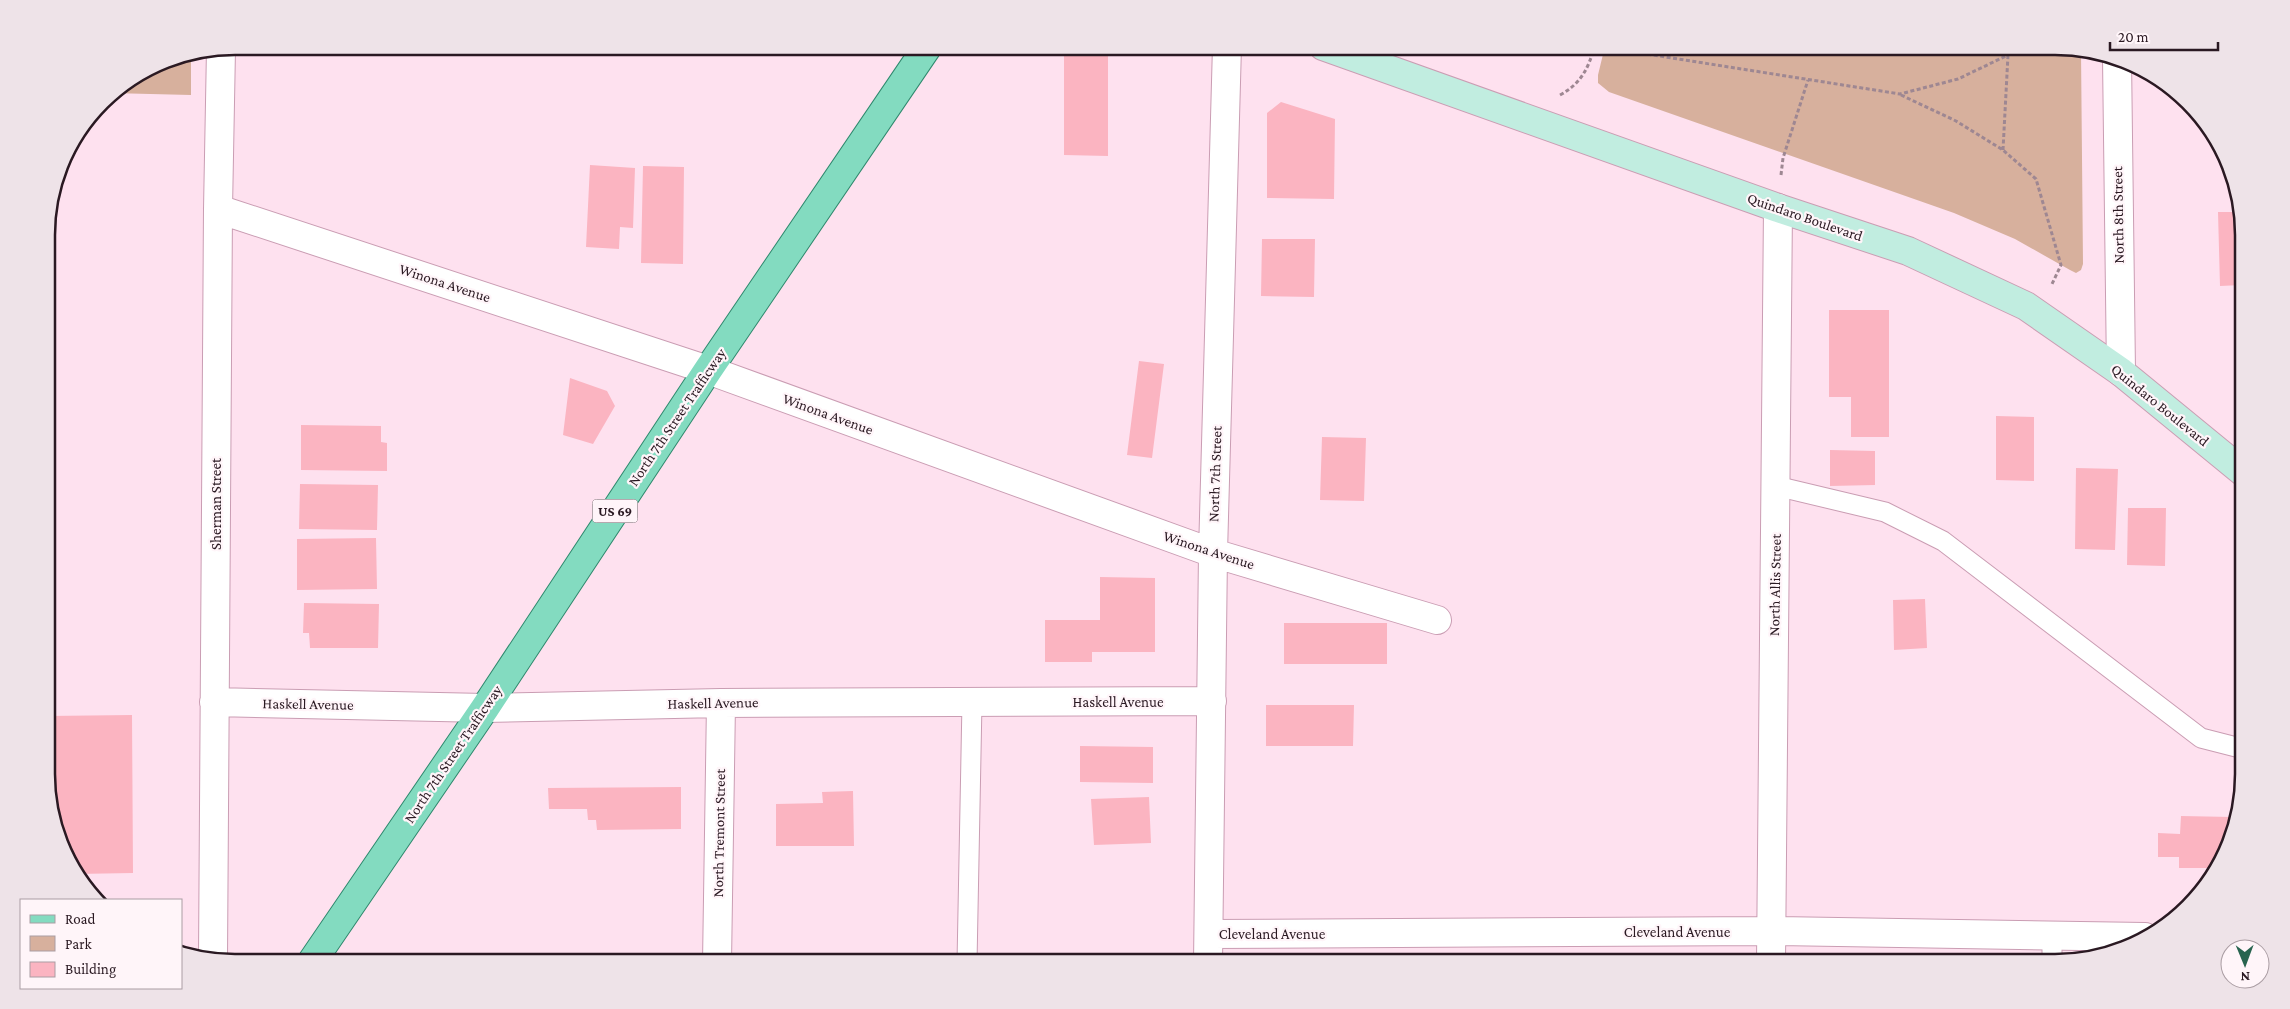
<svg xmlns="http://www.w3.org/2000/svg" width="2290" height="1009" font-family="'Crimson Pro',serif">
<style>
.green{fill:#d7b09d}
.building{fill:#fbb4c1}
.lines{fill:none;stroke-linecap:round;stroke-linejoin:round}
.service-casing{stroke:#ca9db3;stroke-width:21}
.minor-casing{stroke:#ca9db3;stroke-width:30}
.secondary-casing{stroke:#ca9db3;stroke-width:30}
.primary-casing{stroke:#2f886d;stroke-width:30}
.path{stroke:#9e8792;stroke-width:3;stroke-dasharray:4 2.5;stroke-linecap:butt}
.service{stroke:#fff;stroke-width:19}
.minor{stroke:#fff;stroke-width:28}
.secondary{stroke:#c1ede0;stroke-width:28}
.primary{stroke:#83dbc0;stroke-width:28}
.labels{text-anchor:middle;dominant-baseline:central;stroke-width:4.5;stroke-linejoin:round;paint-order:stroke}
.shield{fill:#fff5f9;stroke:#6a5b62;stroke-width:1}
.shield-label{font-size:14px;font-weight:bold;fill:#2a1922}
.street-label{font-size:15px;fill:#2a1922;stroke:#fff5f9}
.rim{fill:none;stroke:#2a1922;stroke-width:2.5}
</style>
<rect width="100%" height="100%" fill="#fee1ef"/>
<!-- green -->
<path class="green" d="M1605 46H2055L2081 51 2083 264 2081 270 2076 273 2070 270 2015 239 1954 213 1609 92 1598 83V75Z
M191 55V95L110 93 163 60Z"/>
<!-- building -->
<path class="building" d="M1064 46H1108V156L1064 155Z
M1281 102 1335 119 1334 199 1267 198V113Z
M590 165 635 168 633 228 620 227 619 249 586 247Z
M643 166 684 167 683 264 641 263Z
M2218 212H2242V285L2220 286Z
M1262 239H1315L1314 297 1261 296Z
M1829 310H1889V437H1851V397H1829Z
M1139 361 1164 364 1152 458 1127 455Z
M570 378 607 391 615 406 593 444 563 435Z
M1996 416 2034 417V481L1996 480Z
M301 425 381 426V442L387 443V471L301 470Z
M1322 437 1366 438 1364 501 1320 500Z
M1830 450 1875 451V485L1830 486Z
M2076 468 2118 469 2115 550 2075 549Z
M300 484 378 485 377 530 299 529Z
M2128 508H2166L2165 566 2127 565Z
M376 538 377 589 297 590V539Z
M1100 577 1155 578V652H1092V662H1045V620H1100Z
M1925 599 1927 648 1894 650 1893 600Z
M304 603 379 604 378 648H310L309 633H303Z
M1284 623H1387V664H1284Z
M1266 705H1354L1353 746H1266Z
M132 715 133 873 76 874 61 847 48 799V716Z
M1080 746 1153 747V783L1080 782Z
M681 787V829L597 830 596 820H588L587 809H549L548 788Z
M853 791 854 846H776V804L823 803 822 792Z
M1149 797 1151 843 1094 845 1091 799Z
M2181 816 2232 817 2230 846 2217 868H2179V857H2158V833L2180 834Z"/>
<g class="lines">
<!-- service casing -->
<g class="service-casing">
<path id="service" d="M1776 486 1885 512 1943 541 2201 738 2244 749
M2052 962V936
M967 963 972 702"/>
</g>
<!-- minor casing -->
<g class="minor-casing">
<path id="minor" d="M2117 58 2121 372
M218 209 708 370 1213 553 1437 620
M214 702 485 708 721 703 1212 701
M1209 934 1772 931 2145 937
M213 958 218 209 221 49
M1771 962 1778 208
M717 963 721 703
M1208 963 1213 553 1227 46"/>
</g>
<!-- secondary casing -->
<g class="secondary-casing">
<path id="secondary" d="M1323 46 1778 208 1908 251 2026 306 2121 372 2243 472"/>
</g>
<!-- primary casing -->
<g class="primary-casing">
<path id="primary" d="M311 963 485 708 708 370 928 46"/>
</g>
<!-- path -->
<path class="path" d="M1596 46 1900 94 1958 79 2008 55 2019 46
M1560 95C1582 83 1588 68 1595 46
M1901 95 1956 121 2003 150 2036 179 2061 265 2052 284
M2003 150 2008 55
M1781 175 1783 158 1808 80"/>
<!-- service -->
<use href="#service" class="service"/>
<!-- minor -->
<use href="#minor" class="minor"/>
<!-- secondary -->
<use href="#secondary" class="secondary"/>
<!-- primary -->
<use href="#primary" class="primary"/>
</g>
<g class="labels">
<!-- shield labels -->
<rect class="shield" x="592.5" y="499.5" width="45" height="23" rx="4"/>
<g class="shield-label">
<text x="615" y="511">US 69</text>
</g>
<!-- street labels -->
<g class="street-label">
<text transform="translate(2118 215) rotate(-91)">North 8th Street</text>
<text transform="translate(1805 217) rotate(19)">Quindaro Boulevard</text>
<text transform="translate(445 283) rotate(18)">Winona Avenue</text>
<text transform="translate(2160 405) rotate(39)">Quindaro Boulevard</text>
<text transform="translate(828 414) rotate(20)">Winona Avenue</text>
<text transform="translate(677 417) rotate(-56)">North 7th Street Trafficway</text>
<text transform="translate(1215 474) rotate(-88)">North 7th Street</text>
<text transform="translate(216 504) rotate(-90)">Sherman Street</text>
<text transform="translate(1209 550) rotate(18)">Winona Avenue</text>
<text transform="translate(1775 585) rotate(-89)">North Allis Street</text>
<text x="1118" y="702">Haskell Avenue</text>
<text transform="translate(713 703) rotate(-1)">Haskell Avenue</text>
<text transform="translate(308 704) rotate(1)">Haskell Avenue</text>
<text transform="translate(453 754) rotate(-56)">North 7th Street Trafficway</text>
<text transform="translate(719 833) rotate(-89)">North Tremont Street</text>
<text x="1677" y="932">Cleveland Avenue</text>
<text x="1272" y="934">Cleveland Avenue</text>
</g>
</g>
<!-- crop -->
<path d="M0 0H2290V1009H0ZM235 55H2055A180 180 0 0 1 2235 235V774A180 180 0 0 1 2055 954H235A180 180 0 0 1 55 774V235A180 180 0 0 1 235 55Z" fill="#eee3e8" fill-rule="evenodd"/>
<path class="rim" d="M235 55H2055A180 180 0 0 1 2235 235V774A180 180 0 0 1 2055 954H235A180 180 0 0 1 55 774V235A180 180 0 0 1 235 55Z"/>
<!-- legend -->
<rect x="20" y="899" width="162" height="90" fill="#fff5f9" stroke="#aa9da3"/>
<rect x="30" y="915" width="25" height="8" fill="#83dbc0" stroke="#aa9da3"/>
<text x="65" y="924" font-size="15" fill="#2a1922">Road</text>
<rect x="30" y="936" width="25" height="15" fill="#d7b09d" stroke="#aa9da3"/>
<text x="65" y="949" font-size="15" fill="#2a1922">Park</text>
<rect x="30" y="962" width="25" height="15" fill="#fbb4c1" stroke="#aa9da3"/>
<text x="65" y="974" font-size="15" fill="#2a1922">Building</text>
<!-- north arrow -->
<g transform="translate(2245 964) rotate(179)"><circle r="24" fill="#fff5f9" stroke="#aa9da3"/>
<path d="M0-4L9 19L0 12L-9 19Z" fill="#28644f"/>
<text y="-8" font-size="14" font-weight="bold" text-anchor="middle" fill="#2a1922">N</text>
</g>
<!-- scale -->
<path d="M2110 42v8h108v-8" fill="none" stroke="#2a1922" stroke-width="2.5"/>
<text x="2118" y="42" font-size="15" fill="#2a1922" stroke="#fff5f9" stroke-width="4" paint-order="stroke">20 m</text>
</svg>
